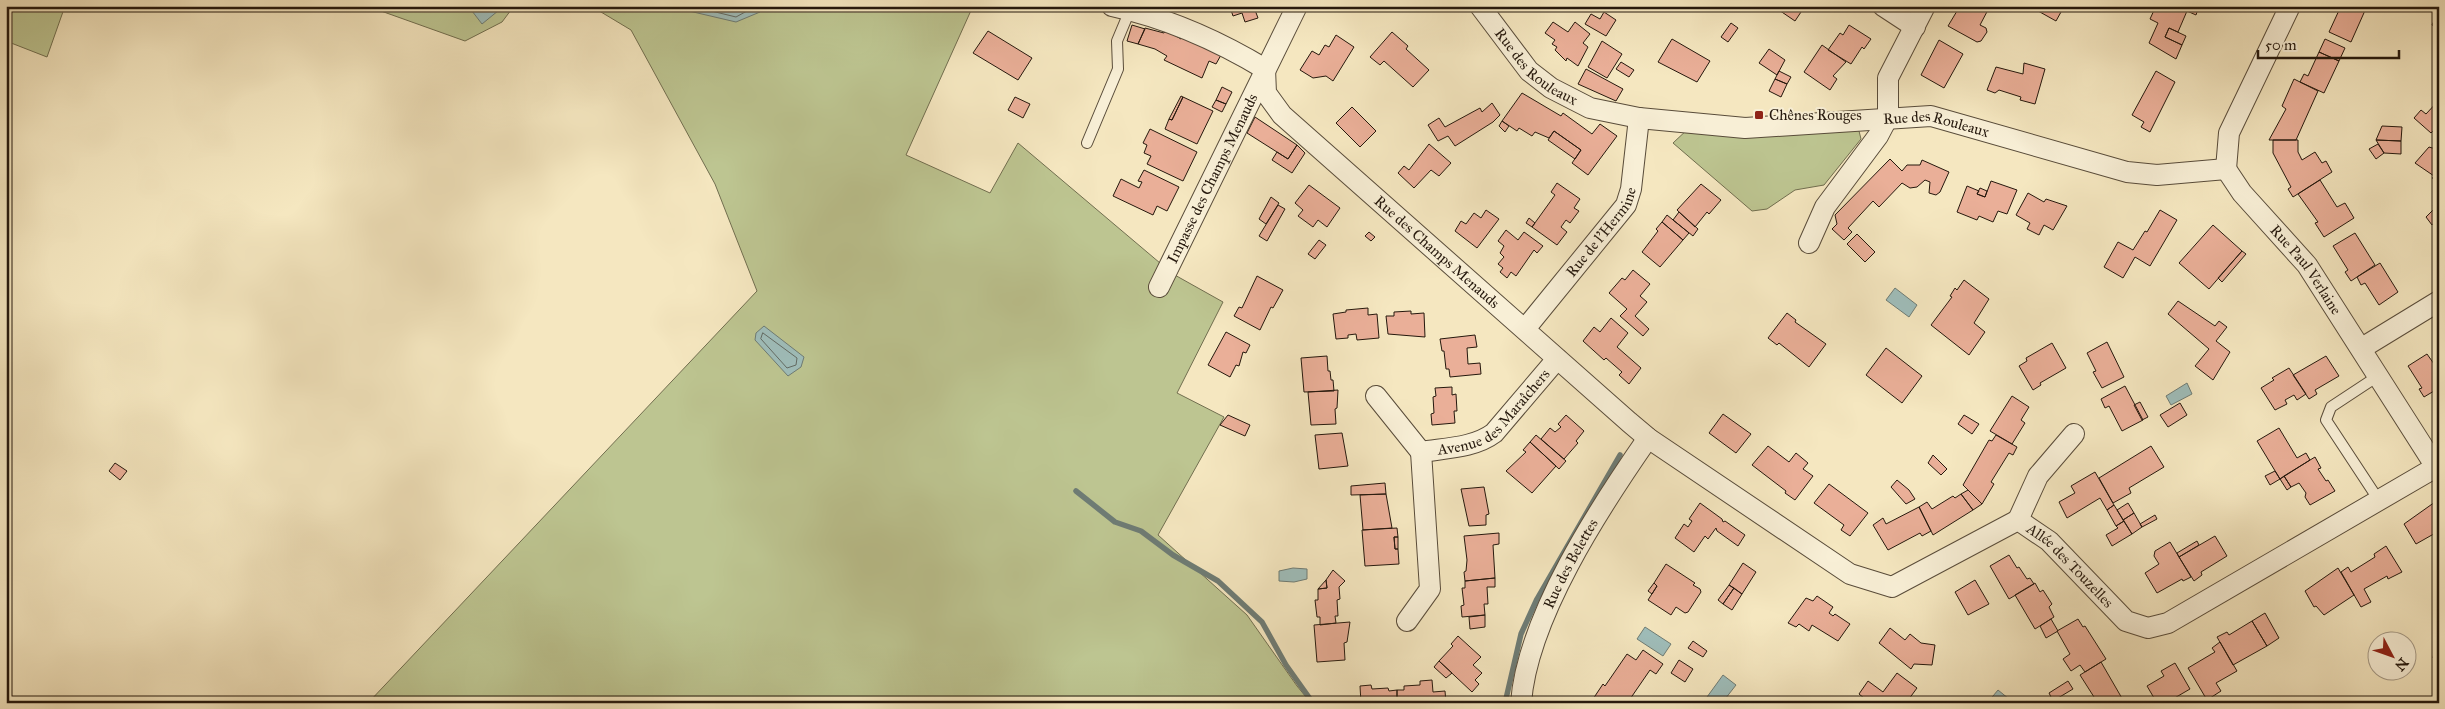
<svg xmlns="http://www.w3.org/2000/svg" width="2445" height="709" font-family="'IM FELL Great Primer',serif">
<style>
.green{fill:#bdc591;stroke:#716e4f}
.water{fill:#9fbebb;stroke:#6e7c75}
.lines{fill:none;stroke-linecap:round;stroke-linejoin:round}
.shore{stroke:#626b64;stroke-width:1}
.stream{stroke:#6e7c75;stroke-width:5.5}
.building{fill:#eaaf98;stroke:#25180d}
.service-casing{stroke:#594c3a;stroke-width:12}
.minor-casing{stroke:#594c3a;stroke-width:22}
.service{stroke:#f8efd6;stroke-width:10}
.minor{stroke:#f8efd6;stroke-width:20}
.poi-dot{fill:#8f2418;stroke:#f8efd6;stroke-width:2}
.labels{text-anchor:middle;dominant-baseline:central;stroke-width:4;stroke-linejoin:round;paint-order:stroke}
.street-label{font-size:15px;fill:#25180d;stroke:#f8efd6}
.poi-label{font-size:15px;fill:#25180d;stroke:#f8efd6;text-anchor:start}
</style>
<rect width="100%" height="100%" fill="#f5e7c0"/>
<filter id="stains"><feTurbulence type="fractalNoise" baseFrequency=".004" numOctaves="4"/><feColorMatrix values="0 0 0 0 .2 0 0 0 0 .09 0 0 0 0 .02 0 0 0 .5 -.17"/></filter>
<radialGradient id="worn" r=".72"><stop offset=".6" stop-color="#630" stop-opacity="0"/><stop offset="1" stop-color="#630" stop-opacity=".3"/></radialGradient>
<!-- green -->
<path class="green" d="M6 6H65L47 57 6 41Z
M367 6H514L502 22 465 41Z
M591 6H683L689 11 760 12 761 6H973L906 155 990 193 1018 143 1173 274 1223 302 1177 393 1224 417 1158 535 1247 615 1297 686 1311 703H368L757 291 715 184 631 30Z
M1858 127 1861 139 1824 185 1795 190 1767 209 1752 211 1673 143 1689 128Z"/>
<!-- water -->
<path class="water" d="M476 6H504L482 24 472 11Z
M683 6H761L760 12 736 22 689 11Z
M1895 288 1917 305 1909 317 1886 300Z
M764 326 804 357 801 367 788 376 755 340 756 333Z
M2187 383 2192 394 2171 405 2166 396Z
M1293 568 1307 569V579L1294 582 1279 581V571Z
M1645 627 1671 644 1663 656 1637 639Z
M1723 675 1736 685 1722 703H1715L1707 697Z
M1998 690 2014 703 1988 702Z"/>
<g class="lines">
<!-- shore -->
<path class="shore" d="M691 6 736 17 756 6
M763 333 797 358 796 365 787 368 761 339Z"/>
<!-- stream -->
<path class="stream" d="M1076 491 1115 522 1141 531 1173 555 1218 581 1262 622 1286 665 1313 703
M1505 703 1521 634 1537 599 1620 455"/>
</g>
<!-- building -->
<path class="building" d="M1219 6H1257L1255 10 1258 18 1245 22 1242 13 1233 16 1230 7 1220 10Z
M1773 6H1805L1795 21Z
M1960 6H1990L1980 25 1986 28 1987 32 1981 41 1977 42 1948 26Z
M2051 6 2061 12 2056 21 2031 7Z
M2156 6H2199L2196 15 2187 11 2178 32 2169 28 2165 37 2182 45 2176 59 2149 43 2158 23 2150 19Z
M2341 6H2367L2351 42 2329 32Z
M2439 11V29L2432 25Z
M1604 12 1616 20 1606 36 1585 24 1591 14 1600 19Z
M1553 22 1568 32 1575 22 1590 34 1583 43 1588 47 1578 66 1567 58 1566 61 1555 50 1557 47 1552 44 1555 40 1545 33Z
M1731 23 1738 28 1728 42 1721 37Z
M1132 25 1145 29 1138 44 1127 41Z
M1849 25 1871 39 1864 49 1862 47 1851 64 1828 50 1840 33 1843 35Z
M1145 28 1164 33 1166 30 1181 39 1182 37 1221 55 1216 64 1209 61 1202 78 1164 60 1167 56 1155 49 1138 44Z
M2169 28 2186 36 2182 45 2165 37Z
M988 31 1032 58 1018 80 973 53Z
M1392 32 1408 46 1406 49 1429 70 1413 87 1384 61 1380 65 1370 57Z
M1336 35 1354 47 1333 81 1326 76 1313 78 1300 70 1312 51 1319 55 1325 45 1329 47Z
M1672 39 1710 61 1697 82 1658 62Z
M2325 39 2345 48 2339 61 2319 52Z
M1939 40 1963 54 1944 88 1921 75Z
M1602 41 1622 54 1607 78 1588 67Z
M1822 45 1846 62 1833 76 1837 79 1830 90 1804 72Z
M1769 49 1785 60 1777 75 1759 63Z
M2319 52 2339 61 2324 93 2300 82 2304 74 2308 76Z
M1621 62 1634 70 1629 77 1616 69Z
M2024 63 2045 69 2035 104 2020 100 2021 97 1999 90 1995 93 1987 90 1996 67 2023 74Z
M1586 69 1623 89 1616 101 1578 84Z
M1779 71 1791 77 1787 84 1775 79Z
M2156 71 2175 82 2150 132 2141 127 2144 122 2132 115Z
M1775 79 1787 84 1781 97 1769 91Z
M2294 79 2318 91 2296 140H2269L2286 109 2282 106Z
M1222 87 1232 92 1226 104 1216 100Z
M1522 93 1561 116 1563 113 1592 134 1600 124 1617 136 1588 175 1572 163 1581 150 1554 131 1549 138 1535 132 1532 136 1519 128 1517 131 1502 121Z
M1181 96 1183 97 1172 120 1169 119Z
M1015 97 1030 104 1023 118 1008 110Z
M1183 97 1213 111 1197 144 1165 129 1169 119 1172 120Z
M1216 100 1226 104 1222 112 1212 107Z
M2439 100V133L2434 130 2431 133 2414 118 2421 110 2426 114Z
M1492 103 1500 115 1493 122 1455 146 1448 136 1438 141 1428 125 1439 118 1445 127 1480 108 1482 112Z
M1352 107 1376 131 1360 147 1336 123Z
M1255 117 1297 145 1288 159 1247 133Z
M1502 121 1509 126 1505 132 1499 126Z
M2382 126 2402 127 2401 141 2376 140Z
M1150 129 1197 152 1183 181 1147 164 1151 156 1144 153 1147 145 1143 143Z
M1554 131 1581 150 1575 159 1548 140Z
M2273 140H2298V152L2302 160 2315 152 2322 163 2326 161 2332 172 2293 197 2288 189 2291 187 2273 153Z
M2376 140 2401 141V154L2384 153Z
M1429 144 1451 163 1439 176 1431 170 1414 188 1398 173 1404 166 1409 170Z
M2378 144 2384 153 2376 159 2369 149Z
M1297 145 1305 153 1292 173 1272 160 1277 152 1288 159Z
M2429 147 2439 150V184L2432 178 2434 176 2415 163Z
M1890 159 1902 171 1907 165H1920L1922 160 1949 172 1940 192 1936 195 1929 193 1930 182 1925 180 1917 187 1910 188 1902 183 1879 207 1873 201 1848 228 1852 232 1844 240 1832 229 1837 224 1835 215Z
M1144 170 1179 187 1167 211 1157 206 1153 215 1113 196 1121 179 1139 188 1142 182 1138 181Z
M2320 180 2337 207 2345 203 2354 218 2324 237 2315 223 2318 222 2298 194Z
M1991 181 2017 190 2007 214 1998 211 1993 222 1979 216 1977 220 1957 212 1967 186 1979 191 1977 194 1985 197Z
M1557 183 1580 199 1574 208 1579 211 1570 223 1566 220 1561 227 1567 232 1557 245 1532 227 1555 195 1551 192Z
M1701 184 1721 200 1709 214 1707 212 1695 227 1677 210Z
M1309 185 1340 208 1327 227 1318 220 1313 227 1298 216 1303 210 1295 203Z
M1980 188 1987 191 1985 197 1977 194Z
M2028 193 2044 202 2046 199 2067 206 2053 230 2044 225 2039 235 2027 229 2030 223 2016 215Z
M1271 197 1279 203 1266 224 1259 219Z
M2439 199V211L2433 206Z
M1278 205 1285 209 1267 241 1259 236Z
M2435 208 2439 211V217L2432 225 2426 217Z
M1486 210 1499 219 1477 248 1455 231 1461 221 1466 224 1474 213 1481 218Z
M2160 210 2177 220 2150 266 2135 257 2123 278 2104 267 2118 242 2133 250 2145 231 2147 232Z
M1679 212 1698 229 1693 236 1673 220Z
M1667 215 1689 233 1683 240 1662 222Z
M1529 218 1535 223 1532 227 1526 223Z
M1662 222 1683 240 1660 267 1642 252 1658 231 1656 229Z
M2213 225 2242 251 2209 289 2179 263Z
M1506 230 1518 240 1524 232 1543 246 1537 253 1534 250 1516 276 1511 272 1507 278 1500 272 1503 268 1498 264 1504 257 1500 253 1504 246 1498 241Z
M1369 232 1375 237 1371 241 1365 236Z
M2355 233 2375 265 2351 281 2345 272 2348 270 2333 246Z
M1857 234 1875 252 1865 262 1847 244Z
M1319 240 1326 245 1315 259 1308 254Z
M2242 251 2246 254 2222 282 2218 278Z
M2380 263 2398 292 2379 305 2365 283 2361 285 2357 277Z
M1633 270 1650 284 1640 296 1647 302 1635 316 1649 329 1643 336 1620 316 1627 309 1609 293 1622 278 1625 280Z
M1257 276 1283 290 1273 308 1271 307 1260 330 1234 316 1239 307 1242 308Z
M1964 280 1989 299 1974 323 1985 332 1969 355 1931 325 1952 297 1950 296 1955 288 1957 290Z
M2178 301 2215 326 2219 321 2227 327 2216 341 2230 352 2213 380 2195 366 2209 349 2168 314Z
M1368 308V315L1377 314 1379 338 1357 340 1356 334 1348 335V338L1336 339 1333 314 1346 312V310Z
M1411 311V314L1424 313 1425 337 1388 334 1386 316H1394V312Z
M1787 313 1796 320 1795 322 1826 344 1809 367 1779 343 1777 345 1768 338Z
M1611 318 1628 333 1617 347 1641 368 1629 384 1619 375 1622 372 1606 358 1604 360 1583 341 1594 327 1600 332Z
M1226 332 1250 345 1246 353 1243 352 1239 366 1236 365 1230 377 1208 365Z
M1475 335 1477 347 1467 348 1468 364 1480 363 1481 374 1450 377 1449 369H1446L1444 351H1442L1440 339Z
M2107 342 2124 377 2102 388 2093 372 2096 371 2087 353Z
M2052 343 2066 368 2040 383 2041 385 2033 390 2019 366 2027 361 2026 358Z
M1886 348 1922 376 1902 403 1866 375Z
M2427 354 2439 371V388L2424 397 2419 389 2422 388 2408 366Z
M1327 356 1328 371H1330L1331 380H1333L1334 391 1304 392 1301 358Z
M2326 356 2339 376 2315 390 2317 394 2309 399 2293 375Z
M2289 368 2306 394 2297 400 2294 395 2285 400 2287 404 2275 410 2261 388 2274 380 2272 378Z
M2125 386 2143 420 2122 431 2109 406 2105 408 2101 399Z
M1452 387V395L1456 394 1457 411H1454L1455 423 1432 425 1431 414 1434 413 1433 397 1436 396 1435 388Z
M1338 390 1337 408 1335 409 1336 424 1311 425 1308 392Z
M2012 396 2029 407 2021 420 2025 423 2012 444 1990 431Z
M2140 402 2148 417 2142 420 2134 405Z
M2180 403 2187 415 2168 427 2160 415Z
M1723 414 1751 434 1736 453 1709 433Z
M1228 415 1250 425 1245 436 1220 425Z
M1566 415 1584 431 1576 441 1578 443 1564 459 1541 439 1550 428 1555 432 1561 427 1558 424Z
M1964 415 1979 424 1972 434 1958 424Z
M2279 428 2297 458 2306 453 2310 460 2280 479 2257 441Z
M1342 433 1348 466 1319 469 1315 435Z
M1536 435 1566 461 1559 469 1530 442Z
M1996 435 2017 447 2013 455 2009 453 1991 482 1994 484 1982 504 1963 485 1989 440 1992 441Z
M1530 442 1556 466 1532 493 1506 471 1526 452 1523 450Z
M1768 446 1789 462 1796 453 1808 463 1803 469 1813 476 1795 500 1785 493 1786 491 1752 465Z
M2151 446 2164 467 2129 488 2131 493 2113 503 2099 478Z
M1933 455 1947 469 1941 475 1928 463Z
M2315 457 2321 468 2318 469 2326 481 2328 480 2335 491 2310 505 2305 497 2306 493 2299 483 2291 487 2284 476Z
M115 463 127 471 120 480 109 471Z
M2275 471 2280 479 2270 485 2265 476Z
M2095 472 2114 505 2107 510 2100 498 2067 518 2059 502 2075 493 2071 486Z
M2284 476 2291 487 2287 490 2280 479Z
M1897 480 1909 490 1915 499 1906 504 1891 487Z
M1385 483 1386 494 1351 495V486Z
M1829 484 1868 513 1850 536 1841 530 1844 525 1814 503Z
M1484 487 1489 514 1486 515V525L1469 526 1461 489Z
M1968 490 1982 504 1973 510 1961 494Z
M1386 494 1392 528 1363 530 1360 495Z
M1961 494 1973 510 1933 535 1919 507 1927 502 1932 509 1953 496 1955 498Z
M2435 502 2439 509V531L2416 544 2404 524Z
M1700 503 1722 519 1723 522 1725 521 1745 535 1738 546 1717 531 1716 528 1708 539 1705 536 1694 552 1675 538 1684 524 1688 527 1692 521 1689 519Z
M2128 503 2134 513 2123 520 2117 510Z
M2114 505 2124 521 2116 526 2107 510Z
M1919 507 1931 531 1922 536 1920 533 1888 550 1873 525 1883 518 1886 524Z
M2134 513 2142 527 2132 534 2123 520Z
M2155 515 2157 519 2142 527 2140 524Z
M2124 521 2132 534 2112 546 2106 535 2118 528 2116 526Z
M1397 528 1398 537H1394L1395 549H1398L1399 564 1365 566 1362 530Z
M1499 533V544L1493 545 1495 578 1465 581 1464 572 1466 571 1467 560 1464 536Z
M2215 536 2227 556 2201 572 2202 575 2194 581 2179 557Z
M1394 537H1398V549H1395Z
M2197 541 2199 545 2179 557 2177 553Z
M2170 542 2191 577 2183 581 2182 579 2157 593 2145 573 2159 564 2154 556 2155 551Z
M2386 546 2402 572 2388 579 2387 576 2364 589 2371 602 2361 607 2341 572 2348 567 2351 572 2375 557 2374 554Z
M2009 555 2017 568 2019 567 2027 579 2030 578 2034 584 2009 599 1990 566Z
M1743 563 1756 572 1742 594 1729 585Z
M1666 564 1695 583 1693 585 1700 589 1701 592 1688 612 1685 613 1676 607 1671 615 1648 600 1657 586 1654 583Z
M2338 568 2354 595 2324 615 2316 606 2314 607 2305 591Z
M1333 570 1345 581 1339 587 1340 599 1337 600 1338 616H1335L1336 623 1320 625V617H1317L1315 600H1318V589L1327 588 1326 580Z
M1495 578V587H1487L1488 604H1484L1485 615 1462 617 1461 606 1464 605 1462 588H1465V581Z
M1326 580 1327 588 1318 589Z
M1975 580 1989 604 1968 615 1955 592Z
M1654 583 1657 586 1652 594 1648 591Z
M2035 583 2040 592 2043 590 2052 604 2049 607 2054 617 2035 629 2015 595Z
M1729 585 1734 588 1723 604 1718 600Z
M1734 588 1742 594 1732 610 1723 604Z
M1817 596 1833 607 1829 613 1833 616 1835 614 1850 624 1838 641 1812 625 1809 631 1799 624 1796 627 1788 623 1806 598 1813 601Z
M2265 613 2279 638 2267 646 2252 621Z
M1485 615V627L1470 629 1469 617Z
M2436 618H2439V659L2433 658 2437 635 2434 634Z
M2051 619 2058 631 2046 638 2040 626Z
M2078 619 2083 627 2085 626 2106 659 2085 672 2080 665 2071 671 2063 659 2070 654 2057 631Z
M2252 621 2267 646 2233 665 2217 637 2227 632 2229 635Z
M1350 622 1347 642 1344 643 1345 660 1317 662 1314 625Z
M1890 628 1905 640 1910 634 1921 643 1935 645 1932 665 1914 664 1911 669 1879 643Z
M1458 636 1481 657 1473 665 1482 673 1475 680 1479 684 1472 692 1439 661 1453 646 1451 644Z
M1693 641 1707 651 1703 657 1688 648Z
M2220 642 2237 671 2216 683 2221 691 2207 700 2188 668 2215 652 2212 648Z
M1643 650 1663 664 1656 674 1650 670 1628 702 1626 700 1624 703H1599L1593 699 1603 684 1605 686 1627 654 1636 660Z
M1679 660 1693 669 1685 682 1671 673Z
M1439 661 1452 673 1446 678 1434 667Z
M2101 662 2123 700 2119 703H2088L2087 701 2094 697 2080 675Z
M2175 663 2190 689 2166 703H2157L2147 686 2164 676 2161 671Z
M1897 673 1917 688 1906 703H1870L1859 694 1868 681 1883 692Z
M1432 680 1433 692 1445 691 1446 703H1397V690H1404V686L1420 685V681Z
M2068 681 2073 689 2053 701 2049 693Z
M1371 685 1372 689 1388 688 1389 691 1397 690V703H1361L1360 686Z"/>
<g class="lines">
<!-- service casing -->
<g class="service-casing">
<path id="service" d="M1087 143 1118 69 1117 41 1130 10
M2378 499 2326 420 2331 407 2378 376"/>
</g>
<!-- minor casing -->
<g class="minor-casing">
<g id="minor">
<path d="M1112 6C1167 18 1217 40 1265 69"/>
<path id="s1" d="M1480 6 1529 71 1551 88 1590 108 1639 118 1745 128 1931 116 2127 172 2157 175 2226 169"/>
<path d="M1883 6 1915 27"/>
<path id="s2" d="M1265 69 1266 93 1282 115 1629 422 1648 438 1850 574 1892 587 2018 520 2049 541 2126 621 2148 628 2168 623 2436 467H2439"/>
<path id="s3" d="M2226 169 2242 193 2307 265 2436 467"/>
<path d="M2226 169 2229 133 2290 6"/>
<path d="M1809 243 1825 207 1878 136 1888 117V78L1925 6"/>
<path id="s4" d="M1159 287 1297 6"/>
<path id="s5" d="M1525 329 1626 205 1631 189 1639 118"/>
<path d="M2362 348 2439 301"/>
<path id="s6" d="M1376 396 1421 452C1445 448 1474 448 1494 433L1557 359"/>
<path d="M2018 520 2038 476 2074 434"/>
<path d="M1407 621 1430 589 1421 452"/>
<path id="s7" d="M1521 703C1527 618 1600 507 1648 438"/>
</g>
</g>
<!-- service -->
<use href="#service" class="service"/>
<!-- minor -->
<use href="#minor" class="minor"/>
</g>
<!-- markers -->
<rect class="poi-dot" x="1754" y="110" width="10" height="10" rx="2.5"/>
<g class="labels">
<!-- street labels -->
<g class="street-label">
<text stroke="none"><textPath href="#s1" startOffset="84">Rue des Rouleaux</textPath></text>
<text stroke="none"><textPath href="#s1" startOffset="502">Rue des Rouleaux</textPath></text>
<text stroke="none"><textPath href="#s4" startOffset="121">Impasse des Champs Menauds</textPath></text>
<text stroke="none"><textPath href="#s5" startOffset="124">Rue de l'Hermine</textPath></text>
<text stroke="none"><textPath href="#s2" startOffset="258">Rue des Champs Menauds</textPath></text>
<text stroke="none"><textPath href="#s3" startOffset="129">Rue Paul Verlaine</textPath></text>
<text stroke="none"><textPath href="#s6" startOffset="159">Avenue des Maraîchers</textPath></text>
<text stroke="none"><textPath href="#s7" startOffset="149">Rue des Belettes</textPath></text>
<text stroke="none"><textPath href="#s2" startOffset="1039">Allée des Touzelles</textPath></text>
</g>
<!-- poi labels -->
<g class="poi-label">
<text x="1769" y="115">Chênes Rouges</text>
</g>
</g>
<!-- margin -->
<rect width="2445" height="709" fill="none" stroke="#f5e7c0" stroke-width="25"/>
<rect x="8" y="8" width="2430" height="694" fill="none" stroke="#25180d" stroke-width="2.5"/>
<rect x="12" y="12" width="2420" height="684" fill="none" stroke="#25180d"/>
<!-- north arrow -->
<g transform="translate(2392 656) rotate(131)"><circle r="24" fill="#f8efd6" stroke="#a49986"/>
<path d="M0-4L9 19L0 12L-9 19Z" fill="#8f2418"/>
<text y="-8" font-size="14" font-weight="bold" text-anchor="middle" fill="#25180d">N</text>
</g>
<!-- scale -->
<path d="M2258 50v8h141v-8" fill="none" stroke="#25180d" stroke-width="2.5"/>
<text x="2265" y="50" font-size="15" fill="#25180d" stroke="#f8efd6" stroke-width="4" paint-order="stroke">50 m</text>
<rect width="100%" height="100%" filter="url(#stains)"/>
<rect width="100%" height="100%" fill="url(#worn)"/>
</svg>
